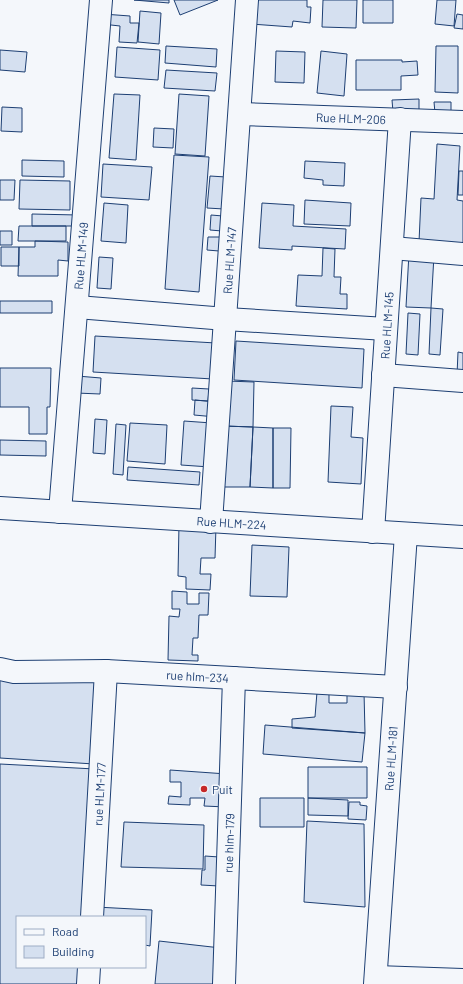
<svg xmlns="http://www.w3.org/2000/svg" width="463" height="984" font-family="Barlow,sans-serif">
<style>
.building{fill:#d5e0f0;stroke:#1d3f73}
.lines{fill:none;stroke-linecap:round;stroke-linejoin:round}
.street-casing{stroke:#1d3f73;stroke-width:24}
.street{stroke:#f4f7fb;stroke-width:22}
.poi-dot{fill:#c62828;stroke:#f4f7fb;stroke-width:1.5}
.labels{text-anchor:middle;dominant-baseline:central;stroke-width:3;stroke-linejoin:round;paint-order:stroke}
.street-label{font-size:12px;fill:#1d3f73;stroke:#f4f7fb}
.poi-label{font-size:12px;fill:#1d3f73;stroke:#f4f7fb;text-anchor:start}
</style>
<rect width="100%" height="100%" fill="#f4f7fb"/>
<!-- building -->
<path class="building" d="M134 0H169V3Z
M174 0H218L180 15Z
M253 0H307V7H311L310 23 293 21 292 27 251 24Z
M323 0H357L356 28 322 27Z
M363 0H393V23H363Z
M437 0H456L454 26 435 24Z
M140 11 161 13 159 44 138 42Z
M103 14 130 16V23H139L137 43 119 42 120 26 102 24Z
M457 14 463 15V29L454 28Z
M166 46 217 49 216 67 165 63Z
M436 46H458V93L435 92Z
M117 47 160 50 158 80 115 77Z
M0 50 27 52 25 72 0 70Z
M276 51 305 52 304 83 275 82Z
M321 51 347 54 344 96 317 93Z
M356 60H402V62L417 61 418 75 401 76V90H356Z
M166 70 217 73 215 91 164 88Z
M114 94 140 95 136 160 109 158Z
M179 94 209 96 205 156 175 154Z
M419 99V111L393 112 392 100Z
M434 102H451V112L435 113Z
M2 107 22 108V132L1 131Z
M154 128 174 129 173 148 153 147Z
M437 144 460 146 457 200 463 201V245L419 242 421 198 434 199Z
M174 155 209 157 199 292 165 289Z
M22 160 64 161V177L22 176Z
M305 161 345 163 344 186 323 185V180L304 178Z
M103 164 152 167 149 200 101 197Z
M459 171H463V195H458Z
M210 176 226 177 224 209 207 208Z
M0 180H15L14 200H0Z
M20 180 70 181V210L19 209Z
M305 200 351 203 350 226 304 224Z
M104 203 128 205 126 243 101 241Z
M262 203 294 205 293 226 346 229 345 249 292 246V250L259 248Z
M32 214 78 215V226H32Z
M211 215 223 216 222 231 210 230Z
M19 226H66V241H18Z
M0 231H12V245H0Z
M208 237H220L219 251 207 250Z
M35 241 68 242V261L58 260V276H18L19 247H35Z
M1 247H19V266H1Z
M323 248 335 249 334 277H341L340 294H347V309L296 306 298 275 322 276Z
M409 253 434 255 431 308 406 307Z
M99 257 113 258 111 289 97 288Z
M0 301H52V313H0Z
M431 308 443 309 440 355 429 354Z
M408 313 420 314 418 355 406 354Z
M95 336 216 343 213 379 93 372Z
M236 341 364 349 362 388 234 380Z
M458 352 463 353V376L457 375Z
M0 368H51L50 407H47V434H29V407H0Z
M77 376 101 378 100 394 76 393Z
M227 381 254 382 253 427 224 426Z
M192 388 209 389 208 401 192 400Z
M195 400 217 402 216 417 194 415Z
M331 406 353 407 351 437 363 438 361 484 328 482Z
M95 419 107 420 105 454 93 453Z
M184 421 212 423 210 467 181 465Z
M130 423 167 425 165 464 127 461Z
M116 424 126 425 123 475 113 474Z
M224 426 253 427 250 487H223Z
M253 427 273 428V488L250 487Z
M273 428H291L290 488H273Z
M0 440 46 441V456L0 455Z
M128 467 200 472 199 485 127 480Z
M179 524 216 526 215 558H201L200 574H211L210 590 186 589V577L178 576Z
M252 545 289 547 287 597 250 596Z
M172 591 187 592V604H199V593H209L208 615H199L198 638H193L192 655H198V661L168 660 169 616 179 617 180 609H172Z
M0 672 100 678 94 764 0 758Z
M329 691V703H347V693L364 692 365 733 292 728V719L315 717 317 692Z
M265 725 365 733 362 762 263 754Z
M0 764 95 769 87 917H17V967H85L84 984H0Z
M308 767H367V798H308Z
M170 770 227 774 226 807 204 806 205 798H190V805L168 804 169 796 181 797V782H170Z
M260 798H304V827H260Z
M308 798 348 800V816L308 815Z
M349 802H360V805L367 806 366 820 348 819Z
M307 821 364 824 365 907 304 902Z
M124 822 204 825 203 869 121 867Z
M205 856 219 857V886L201 885 202 870H205Z
M96 907 152 910 150 946 145 945V917H96Z
M159 941 221 948 217 984H155Z"/>
<g class="lines">
<!-- street casing -->
<g class="street-casing">
<g id="street">
<path id="s1" d="M240 114 463 122"/>
<path d="M392 248 463 254"/>
<path d="M77 307 226 319 386 329"/>
<path d="M383 375 463 381"/>
<path id="s2" d="M0 508 463 537"/>
<path id="s3" d="M60 512 101 0"/>
<path id="s4" d="M211 522 247 0"/>
<path id="s5" d="M373 532 400 119"/>
<path id="s6" d="M0 669 14 672 106 671 396 687"/>
<path id="s7" d="M92 917 106 671"/>
<path d="M376 977 463 980"/>
<path d="M88 984 89 967"/>
<path id="s8" d="M224 984 234 678"/>
<path id="s9" d="M375 984 406 534"/>
</g>
</g>
<!-- street -->
<use href="#street" class="street"/>
</g>
<!-- markers -->
<circle class="poi-dot" cx="204" cy="789" r="4"/>
<g class="labels">
<!-- street labels -->
<g class="street-label">
<text stroke="none"><textPath href="#s1" startOffset="111">Rue HLM-206</textPath></text>
<text stroke="none"><textPath href="#s3" startOffset="257">Rue HLM-149</textPath></text>
<text stroke="none"><textPath href="#s4" startOffset="262">Rue HLM-147</textPath></text>
<text stroke="none"><textPath href="#s5" startOffset="207">Rue HLM-145</textPath></text>
<text stroke="none"><textPath href="#s2" startOffset="232">Rue HLM-224</textPath></text>
<text stroke="none"><textPath href="#s6" startOffset="198">rue hlm-234</textPath></text>
<text stroke="none"><textPath href="#s9" startOffset="226">Rue HLM-181</textPath></text>
<text stroke="none"><textPath href="#s7" startOffset="123">rue HLM-177</textPath></text>
<text stroke="none"><textPath href="#s8" startOffset="141">rue hlm-179</textPath></text>
</g>
<!-- poi labels -->
<g class="poi-label">
<text x="212" y="789">Puit</text>
</g>
</g>
<!-- legend -->
<rect x="16" y="916" width="130" height="52" fill="#f4f7fb" stroke="#9eadc5"/>
<rect x="24" y="929" width="20" height="6" fill="#f4f7fb" stroke="#9eadc5"/>
<text x="52" y="936" font-size="12" fill="#1d3f73">Road</text>
<rect x="24" y="946" width="20" height="12" fill="#d5e0f0" stroke="#9eadc5"/>
<text x="52" y="956" font-size="12" fill="#1d3f73">Building</text>
</svg>
